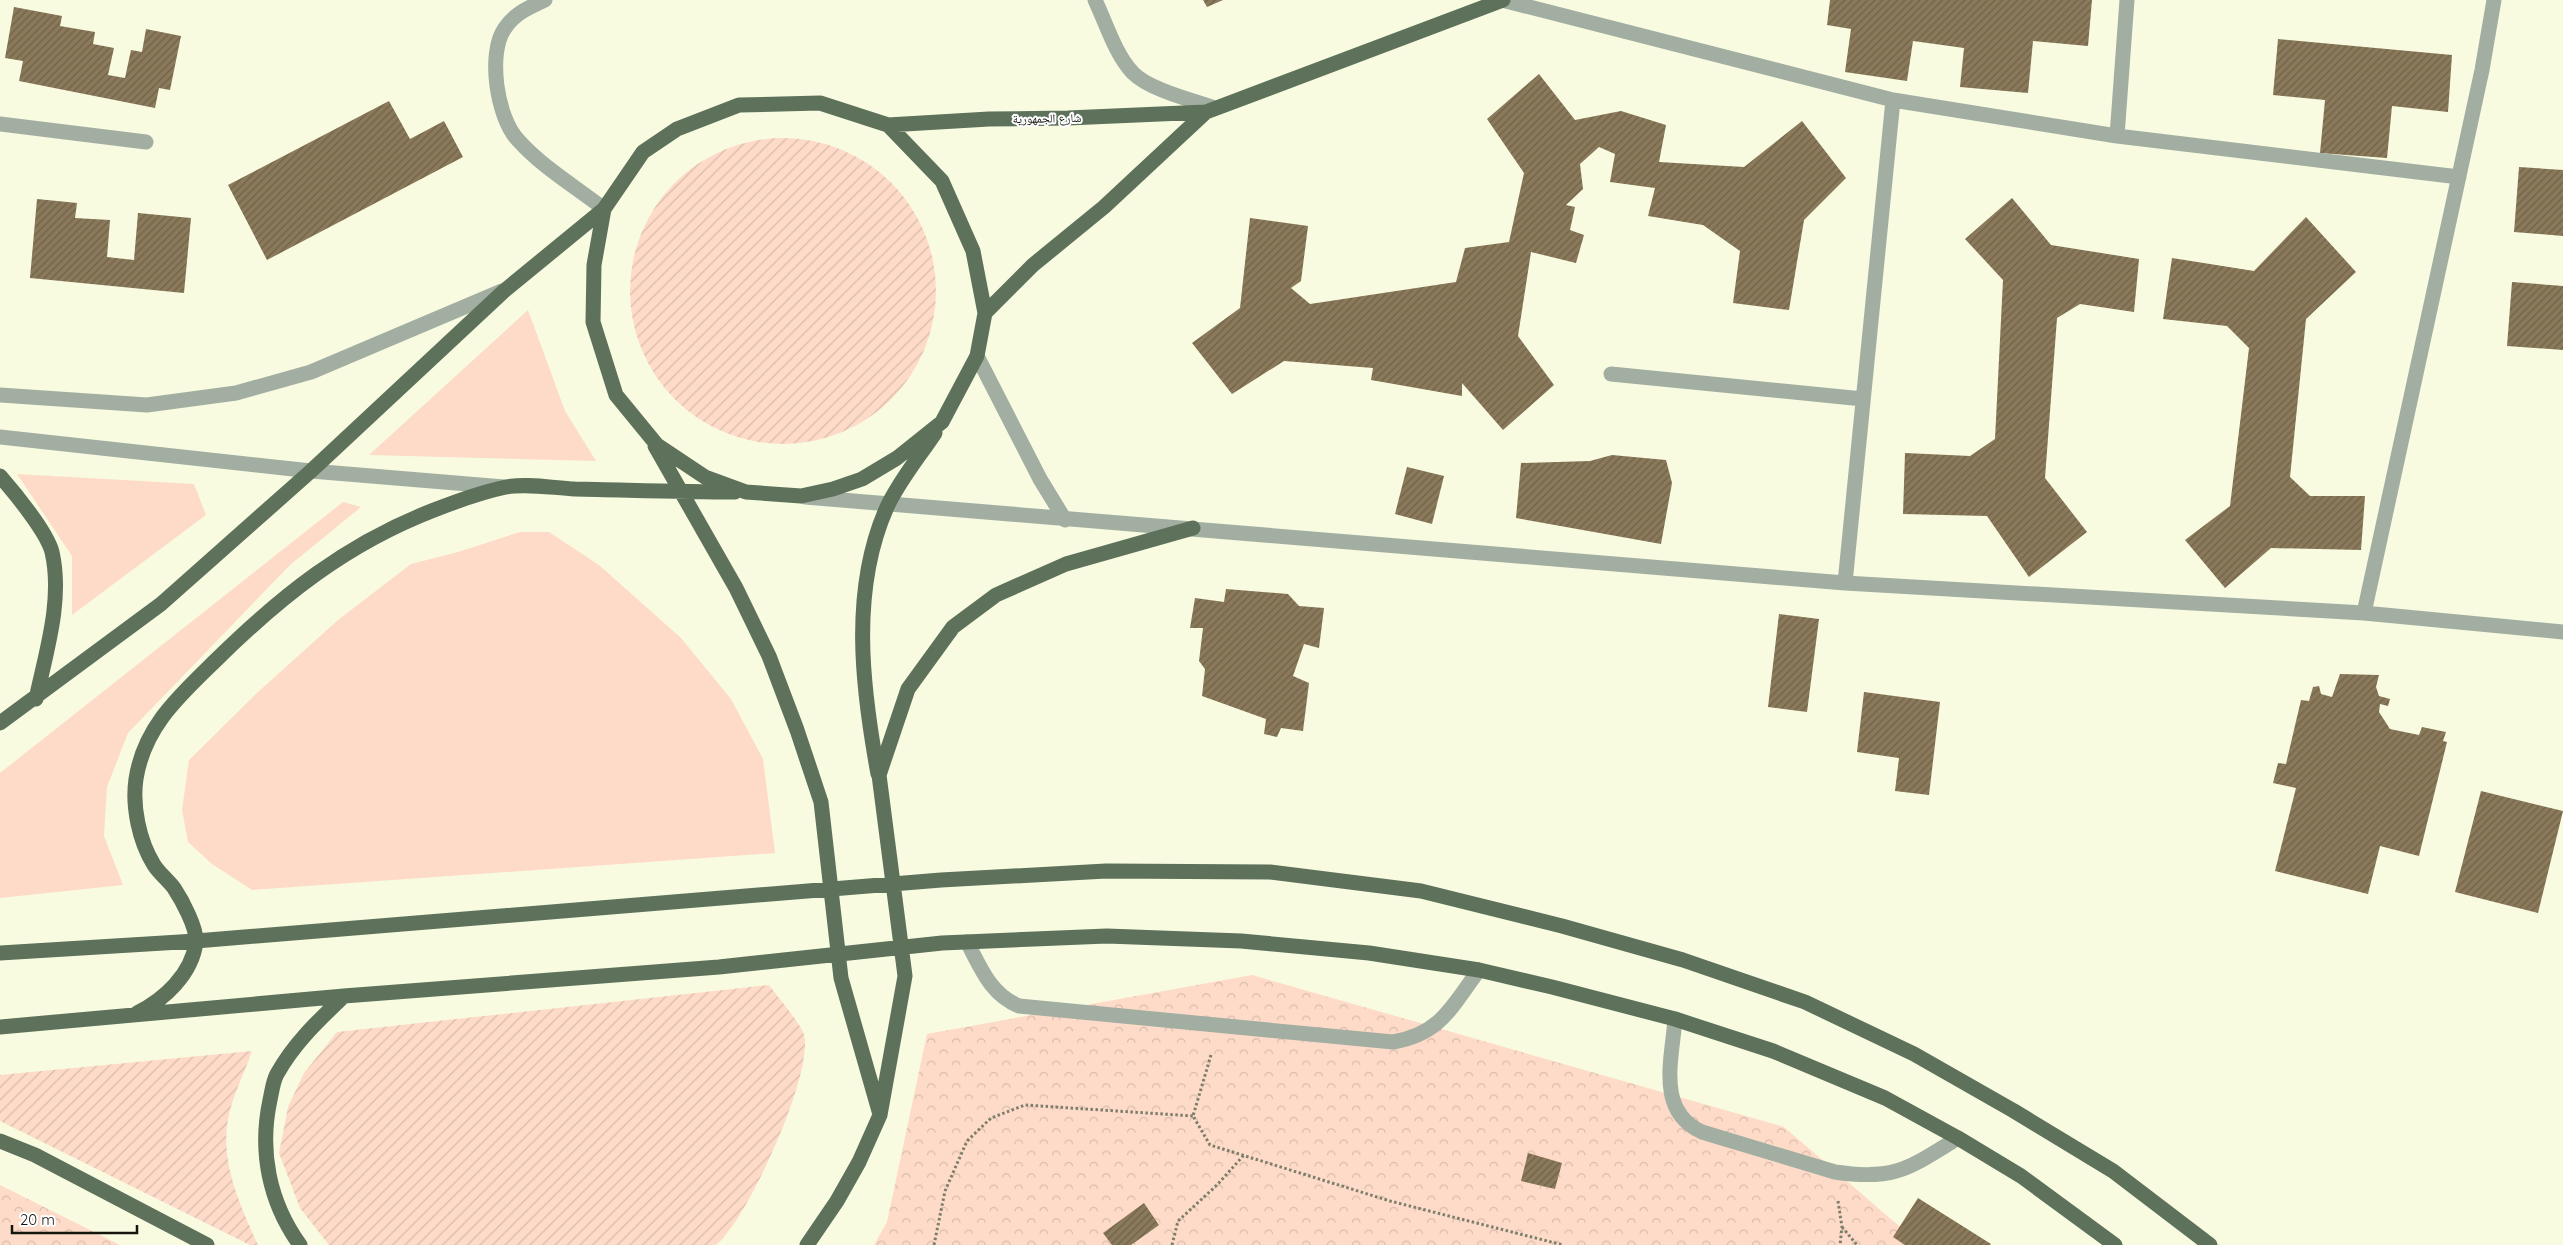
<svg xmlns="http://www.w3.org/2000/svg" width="2563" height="1245" font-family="Quicksand,'Noto Naskh Arabic',sans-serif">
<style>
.grass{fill:#fedbc8}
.park{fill:url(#park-crowns)}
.garden{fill:url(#garden-furrows)}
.building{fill:url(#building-hatch)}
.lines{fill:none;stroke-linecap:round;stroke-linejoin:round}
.path{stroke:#7c7e6c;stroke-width:3;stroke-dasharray:2.5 2.5;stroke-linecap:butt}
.minor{stroke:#a3aea2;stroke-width:15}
.major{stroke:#5d715b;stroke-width:15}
.labels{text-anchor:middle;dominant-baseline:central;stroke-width:4;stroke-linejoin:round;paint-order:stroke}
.street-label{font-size:12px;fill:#14150c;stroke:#fff}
</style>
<defs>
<pattern id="park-crowns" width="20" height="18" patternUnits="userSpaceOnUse" patternTransform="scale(1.25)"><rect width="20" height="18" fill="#fedbc8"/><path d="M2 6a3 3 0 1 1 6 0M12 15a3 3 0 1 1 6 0" fill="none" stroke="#d9bbab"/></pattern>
<pattern id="garden-furrows" width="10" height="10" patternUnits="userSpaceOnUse" patternTransform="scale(1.25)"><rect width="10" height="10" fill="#fedbc8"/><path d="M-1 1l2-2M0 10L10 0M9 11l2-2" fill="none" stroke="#d9bbab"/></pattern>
<pattern id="building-hatch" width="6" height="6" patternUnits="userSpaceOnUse" patternTransform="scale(1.25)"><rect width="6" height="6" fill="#8a795a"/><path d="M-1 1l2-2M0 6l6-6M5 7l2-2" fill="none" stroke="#706249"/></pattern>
</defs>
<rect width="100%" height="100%" fill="#f8fbe0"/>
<!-- grass -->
<path class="grass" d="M528 310 565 411 596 461 369 455Z
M17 474 194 484 206 515 72 615V556Z
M343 502 361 507 290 565 128 733 107 787 104 836 123 885 0 898V773Z
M520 532H549L599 565 681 638 731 699 763 759 775 853 252 890 212 864 188 842 182 810 189 760 258 692 338 620 411 564 458 552Z"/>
<!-- park -->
<path class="park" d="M1252 975 1784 1127 1921 1245H874L887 1222 927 1034Z
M0 1185 120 1245H0Z"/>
<!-- garden -->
<path class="garden" d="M630 291a153 153 0 1 1 306 0a153 153 0 1 1-306 0Z
M769 985C776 995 802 1025 804 1035 814 1073 747 1221 716 1245H329L300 1208 279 1153 288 1107 304 1073 337 1032Z
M252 1051C245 1072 231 1099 228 1120 220 1163 241 1207 258 1245H250L0 1121V1075Z"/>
<!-- building -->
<path class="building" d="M1203 0H1223L1207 7Z
M1830 0H2092L2088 46 2033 41 2028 93 1960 87 1964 48 1913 41 1907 81 1845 72 1851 29 1827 25Z
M14 7 62 16 60 26 95 32 93 44 114 48 108 75 125 78 131 50 142 52 146 29 181 36 170 90 159 88 155 108 19 81 23 61 5 58Z
M2278 39 2452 55 2448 112 2392 106 2387 158 2320 153 2325 100 2273 95Z
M1539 74 1575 120 1621 111 1666 125 1659 162 1744 167 1802 121 1846 178 1804 220 1789 310 1733 303 1740 251 1703 225 1648 216 1655 188 1610 182 1615 154 1599 147 1580 164 1583 189 1566 205 1575 207 1570 230 1584 235 1576 263 1531 252 1518 336 1554 385 1503 430 1462 383V396L1371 380 1373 368 1284 361 1232 394 1192 343 1240 308 1250 218 1308 226 1301 281 1291 288 1310 304 1456 282 1465 248 1509 242 1524 173 1487 119Z
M389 101 410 139 444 121 463 157 267 260 228 185Z
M2519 167 2563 170V236L2514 232Z
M2012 198 2051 245 2139 259 2134 312 2080 304 2057 318 2045 478 2087 532 2029 577 1987 516 1903 514 1905 453 1970 456 1995 439 2003 280 1965 239Z
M37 199 77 203 75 218 110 220 107 257 134 260 138 213 191 218 184 293 30 278Z
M2306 217 2356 272 2306 319 2290 477 2310 496H2365L2361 550 2271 548 2225 588 2185 540 2230 506 2249 348 2227 326 2163 319 2172 258 2254 271Z
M2512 282 2563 286V350L2507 346Z
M1612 455 1666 460 1672 483 1661 544 1516 518 1521 463 1590 461Z
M1407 467 1444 476 1432 524 1395 514Z
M1226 589 1288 594 1299 606 1324 608 1319 648 1304 644 1293 676 1309 683 1303 731 1281 728 1277 737 1264 734 1266 719 1202 696 1205 669 1199 661 1203 628H1190L1195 598 1224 602Z
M1779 614 1819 619 1807 712 1768 707Z
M2340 674 2379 675 2376 687 2379 696 2390 699 2388 706 2380 704 2379 712 2390 729 2419 735 2422 727 2446 732 2443 741 2447 742 2419 856 2380 846 2368 894 2275 871 2296 788 2273 783 2278 763 2286 764 2301 700 2309 701 2313 687 2319 686 2321 694 2332 697Z
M1864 692 1940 702 1929 795 1895 791 1899 758 1857 752Z
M2481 791 2563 811 2538 913 2455 892Z
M1528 1153 1562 1163 1555 1189 1521 1181Z
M1918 1198 1991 1244 1990 1245H1905L1893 1237Z
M1144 1203 1159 1225 1131 1245H1112L1103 1233Z"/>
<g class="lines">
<!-- path -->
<path class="path" d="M1211 1055 1193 1116 1210 1145 1390 1201 1563 1245
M1838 1201 1842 1227 1840 1245
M1842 1227 1857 1245
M934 1245 945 1191 967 1141 991 1118 1025 1105 1193 1116
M1172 1245 1178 1221 1217 1185 1244 1155"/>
<!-- minor -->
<path class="minor" d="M545 0C530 7 515 13 505 28 487 53 497 118 518 140 542 167 576 187 604 209
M1095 0C1106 23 1115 54 1133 73 1150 90 1192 100 1215 108
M1502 0 1893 100 2117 136 2459 177
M0 124 146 142
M2117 136 2127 0
M977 356 1040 479 1065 520
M1611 374 1863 399
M0 395 147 405 236 393 311 372 502 291
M0 437 311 471 504 487
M805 497 1845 583 2364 613 2563 632
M1845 583 1893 100
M2364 613 2482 70 2494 0
M967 942C981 968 990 994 1019 1006L1393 1042C1441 1034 1452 1006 1479 970
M1675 1019C1672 1060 1656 1111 1702 1132L1835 1172C1895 1181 1909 1168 1958 1138"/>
<!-- major -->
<path class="major" d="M888 125 989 119 1068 118 1206 112 1503 0
M985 313 1033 265 1104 207 1206 112
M655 446 736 588 769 656 797 730 821 802 841 978 879 1111
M0 476C14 492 47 532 52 552 63 600 46 652 36 699
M0 723 161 604 311 471 504 291 604 209 643 152 677 129 739 105 820 103 888 125 942 181 973 251 985 313 977 356 942 422 897 458 862 479 833 489 801 496 746 492 705 477 657 445 616 395 593 322 594 265 604 209
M878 774C862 687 850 590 887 507 899 481 919 457 935 433
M0 953 196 941 941 880 1106 871 1270 872 1421 891 1562 926 1683 960 1805 1002 1914 1054 2014 1111 2113 1171 2210 1245
M137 1013C164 1000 192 974 196 942 197 928 182 900 174 888 168 880 159 873 154 865 139 841 132 806 136 779 144 727 179 696 215 661 281 596 346 544 434 510 457 501 482 492 506 487 527 483 553 488 575 489 628 490 682 492 735 492
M0 1027 344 996 719 967 942 943 1107 936 1241 941 1369 953 1479 970 1552 987 1675 1019 1773 1051 1885 1098 1958 1138 2021 1176 2115 1245
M0 1141 35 1155 207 1245
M300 1245C269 1202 259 1151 270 1100 272 1091 273 1081 277 1074 294 1043 319 1020 344 996
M807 1245 837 1201 859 1162 880 1115 905 976 879 775 908 689 953 627 996 595 1066 564 1193 528"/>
</g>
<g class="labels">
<!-- street labels -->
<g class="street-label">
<text transform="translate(1047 118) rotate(-1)">شارع الجمهورية</text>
</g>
</g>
<!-- scale -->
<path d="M12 1225v8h125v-8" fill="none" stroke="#14150c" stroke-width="2.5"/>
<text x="20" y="1225" font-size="15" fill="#14150c" stroke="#ffffff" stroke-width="4" paint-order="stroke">20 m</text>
</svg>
